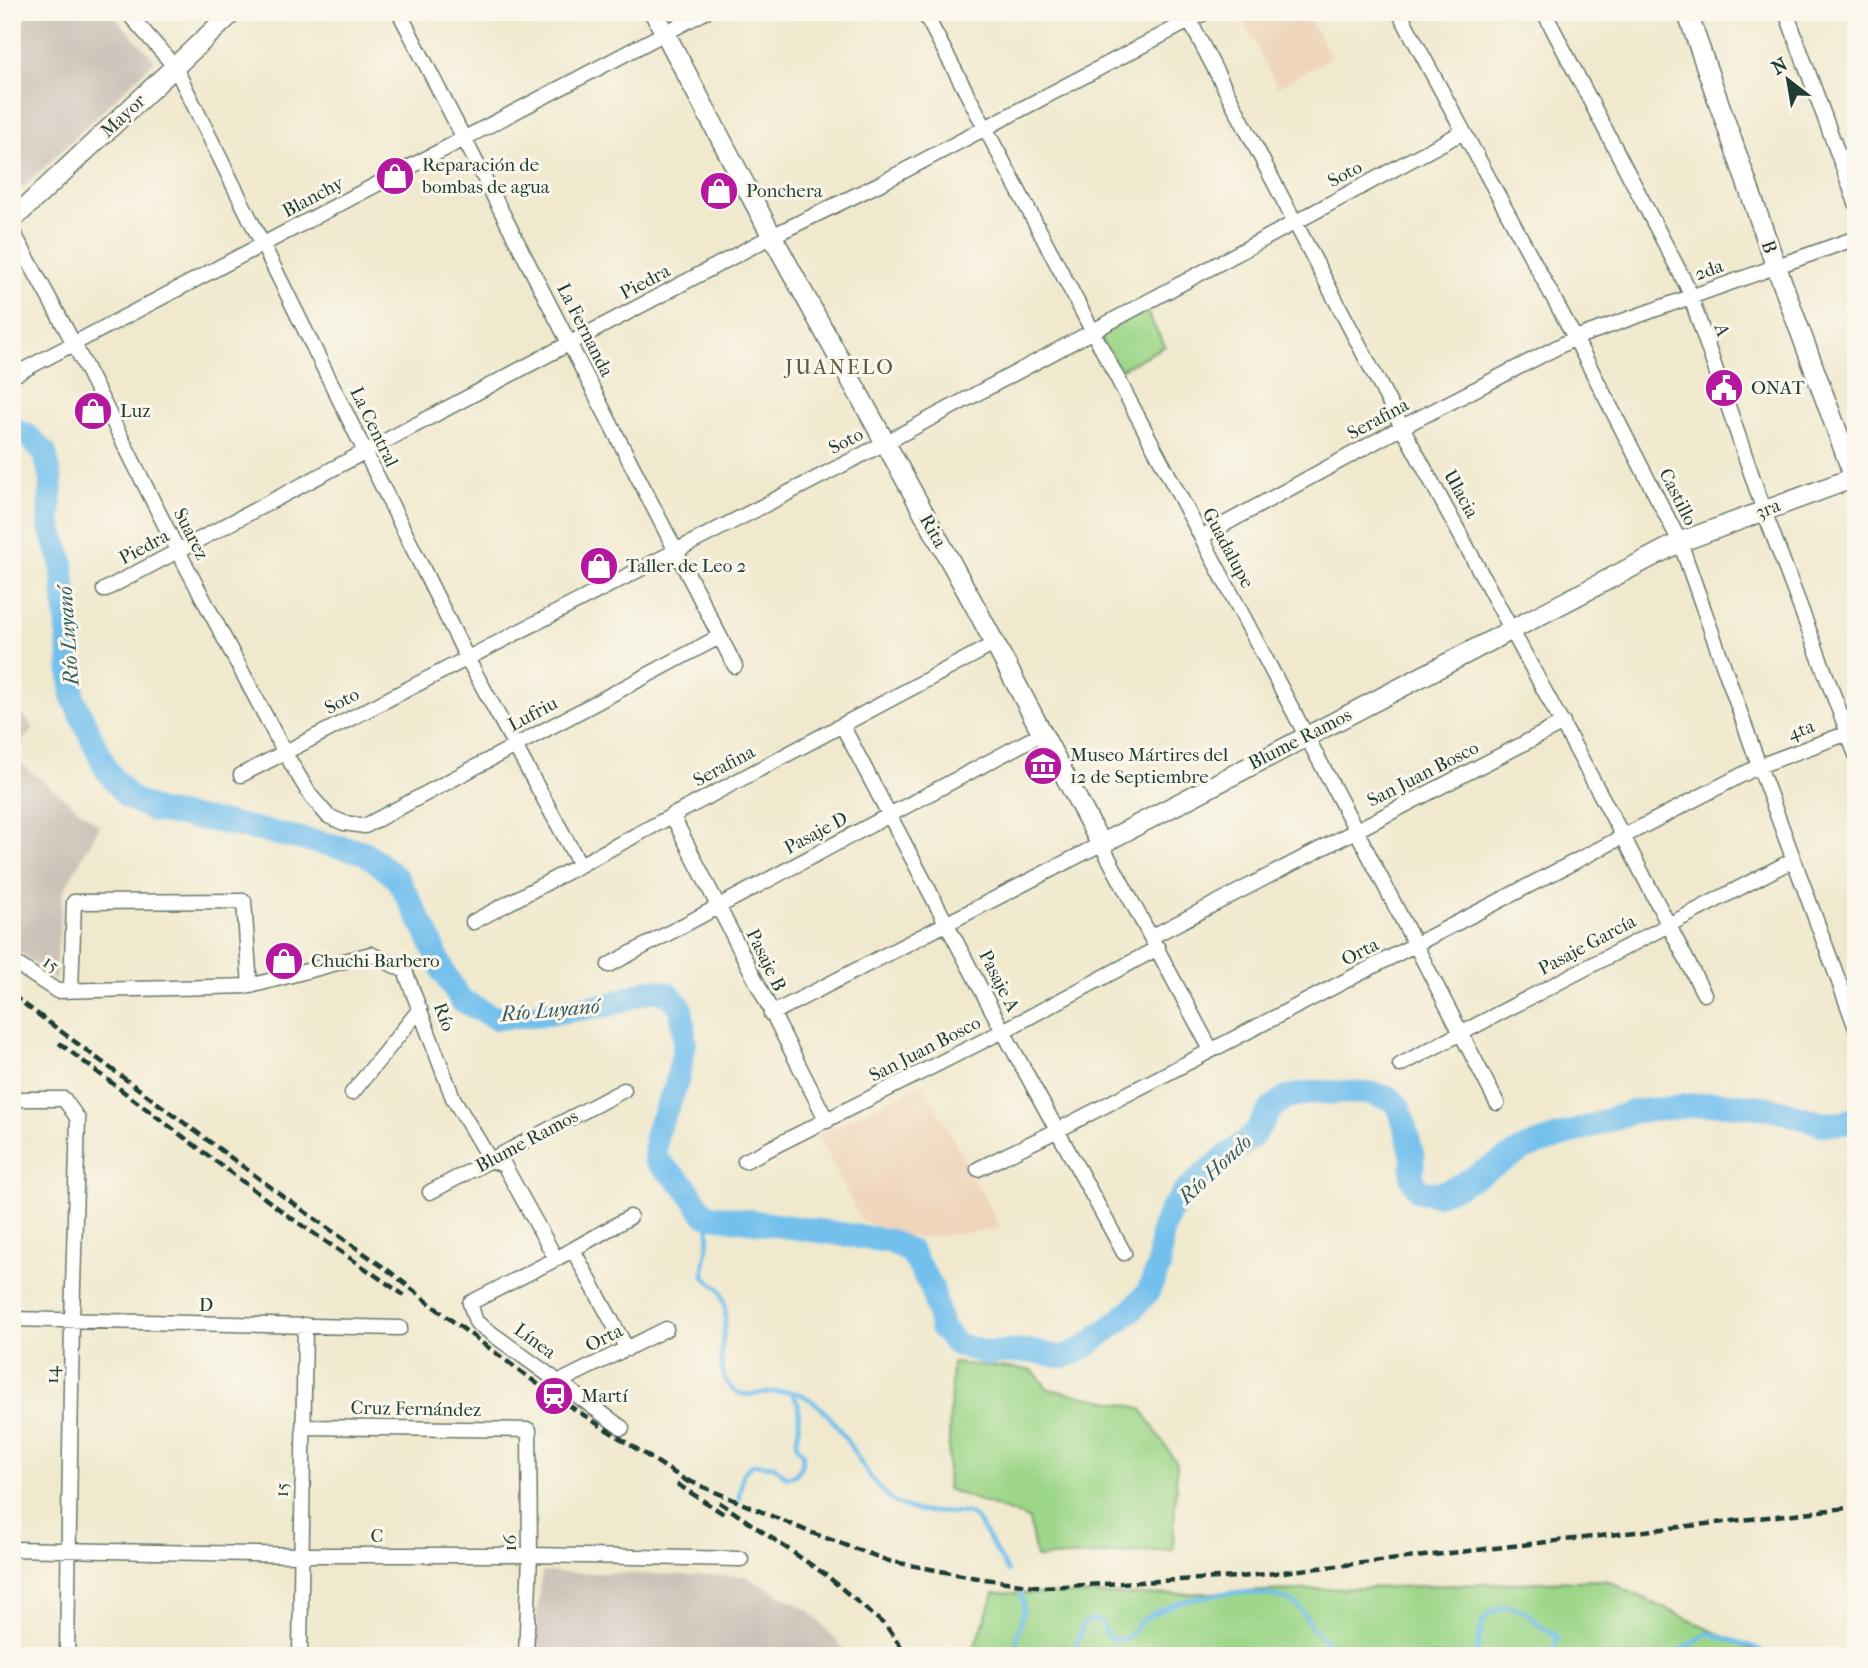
<svg xmlns="http://www.w3.org/2000/svg" width="1868" height="1668" font-family="'IM FELL French Canon',serif">
<style>
.built{fill:#efd6bb}
.industrial{fill:#cdc2b9}
.green{fill:#9cd688;stroke:#5e8a5e;stroke-width:2}
.lines{fill:none;stroke-linecap:round;stroke-linejoin:round}
.stream{stroke:#73c0ed;stroke-width:4.5}
.river{stroke:#73c0ed;stroke-width:24}
.street-casing{stroke:#68796a;stroke-width:17}
.secondary-casing{stroke:#68796a;stroke-width:22}
.street{stroke:#fff;stroke-width:14}
.secondary{stroke:#fff;stroke-width:19}
.rail{stroke:#1f3d34;stroke-width:4.5;stroke-dasharray:10 5;stroke-linecap:butt}
.labels{text-anchor:middle;dominant-baseline:central;stroke-width:6;stroke-linejoin:round;paint-order:stroke}
.street-label{font-size:19px;fill:#1f3d34;stroke:#fbf7ec}
.poi-label{font-size:19px;fill:#1f3d34;stroke:#fbf7ec;text-anchor:start}
.neighbourhood-label{font-size:21px;letter-spacing:2px;fill:#5e5d45;stroke:#fbf7ec}
.water-label{font-size:21px;font-style:italic;fill:#345e62;stroke:#fbf7ec}
</style>
<rect width="100%" height="100%" fill="#fbf7ec"/>
<filter id="ink" filterUnits="userSpaceOnUse"><feTurbulence type="fractalNoise" baseFrequency=".0143" numOctaves="2"/><feDisplacementMap in="SourceGraphic" scale="14" xChannelSelector="R" yChannelSelector="G"/><feConvolveMatrix kernelMatrix="1 2 1 2 8 2 1 2 1" color-interpolation-filters="sRGB"/></filter>
<filter id="wash" filterUnits="userSpaceOnUse"><feTurbulence type="fractalNoise" baseFrequency=".00686" numOctaves="4" result="noise"/><feDisplacementMap in="SourceGraphic" scale="28" xChannelSelector="R" yChannelSelector="G"/><feGaussianBlur stdDeviation="1.57" result="paint"/><feColorMatrix in="noise" values="0 0 0 0 0 0 0 0 0 0 0 0 0 0 0 0 0 1.4 0 .05"/><feComposite in="paint" operator="in"/></filter>
<g filter="url(#wash)">
<rect width="100%" height="100%" fill="#f0e9ce"/>
<!-- built -->
<path class="built" d="M1238 12H1306L1331 57 1278 87Z
M923 1083 1001 1229 919 1238 883 1231 860 1219 818 1135Z"/>
<!-- industrial -->
<path class="industrial" d="M12 12H110L155 60 12 198Z
M12 701 34 729 12 751Z
M12 757 100 826 63 892 55 980 12 946Z
M542 1572 745 1576 810 1611 850 1656H536L537 1610Z"/>
<!-- green -->
<path class="green" d="M1145 309 1165 346 1118 371 1098 334Z
M952 1363 1032 1370 1048 1389 1141 1408 1177 1464 1173 1550 1036 1558 1029 1519 947 1489Z
M1605 1580 1765 1656H969L979 1636 994 1593 1148 1595Z"/>
<g class="lines">
<!-- stream -->
<path class="stream" d="M705 1215C715 1239 703 1252 704 1277 709 1281 716 1285 720 1290 737 1319 707 1361 731 1388 745 1404 779 1384 802 1395 849 1417 861 1489 904 1507 922 1514 948 1512 967 1513L976 1518 1008 1571
M738 1502 743 1473 753 1464 774 1466 786 1477 795 1475 802 1466 803 1454 796 1444 799 1424 798 1403 792 1393
M1019 1656C1010 1635 1030 1615 1021 1594
M1069 1656 1076 1647 1083 1624 1089 1620 1101 1622C1105 1630 1108 1640 1118 1640 1131 1640 1133 1627 1142 1621 1165 1604 1201 1596 1229 1593 1246 1592 1283 1594 1297 1605 1303 1610 1307 1621 1312 1627 1321 1640 1336 1650 1350 1656
M1476 1656 1482 1623 1491 1612 1506 1606 1525 1611 1542 1627 1558 1637 1552 1656
M1671 1656 1709 1633 1756 1648 1767 1656"/>
<!-- river -->
<path class="river" d="M12 429 28 436 45 453 51 481 49 524 62 562 73 698 106 769 128 797 155 811 221 822 364 852 397 878 426 931 444 973 461 1000 495 1018 535 1015 608 1005 651 990 669 994 681 1008 685 1044 676 1086 656 1133 655 1159 685 1186 705 1215 890 1241 911 1252 932 1288 941 1327 956 1344 986 1353 1029 1351 1063 1357 1083 1349 1131 1311 1148 1292 1159 1267 1162 1232 1170 1211 1184 1193 1210 1169 1253 1136 1271 1109 1286 1097 1316 1092 1368 1093 1390 1098 1399 1107 1404 1123 1413 1157 1412 1179 1419 1191 1438 1194 1456 1187 1526 1148 1632 1112 1718 1103 1770 1108 1823 1124 1843 1123 1856 1118"/>
</g>
</g>
<g filter="url(#ink)">
<g class="lines">
<!-- street casing -->
<g class="street-casing">
<path id="street" d="M127 12 175 67 467 658 580 865
M399 12 735 666
M924 12 1356 830 1497 1103
M1185 12 1402 427 1624 838 1704 994
M1399 12 1575 338 1680 542 1759 766 1856 1028
M1544 12 1687 286 1764 511 1856 755
M1786 12 1856 203
M12 230 73 342 178 551 285 753 310 795 328 816 344 823 365 826 719 637
M12 376 705 12
M1201 537 1402 427 1575 338 1856 238
M104 590 772 236 881 183 1206 12
M842 725 1003 1031 1124 1253
M241 775 885 443 1463 132
M672 815 827 1121
M473 922 994 644
M1151 937 1563 723
M12 961 57 991 250 986 371 954 405 971 453 1098 490 1160 504 1165 556 1259
M609 965 1041 734
M71 990 74 902 244 901 250 986
M771 1014 1101 844 1211 1050
M1400 1065 1793 860
M352 1093 420 1009
M12 1099H64L78 1119 72 1320 67 1656
M745 1161 1003 1031 1158 948
M978 1169 1058 1130 1759 766 1856 730
M430 1192 624 1090
M573 1250 627 1349
M12 1319 400 1328
M559 1382 666 1329
M303 1427 529 1430 530 1555 526 1656
M622 1428 476 1322 470 1303 556 1259 630 1217
M12 1549 300 1555H530L741 1559
M300 1656 305 1325"/>
</g>
<!-- secondary casing -->
<g class="secondary-casing">
<path id="secondary" d="M654 12 772 236 977 610 1101 844 1680 542 1856 477
M1687 12 1772 255 1854 477
M12 220 233 12"/>
</g>
<!-- street -->
<use href="#street" class="street"/>
<!-- secondary -->
<use href="#secondary" class="secondary"/>
<!-- rail -->
<path class="rail" d="M12 995 284 1197 389 1271 447 1317 554 1396 693 1485
M59 1043 287 1215 404 1295
M687 1480 807 1531 889 1561 977 1578 1043 1587 1239 1577 1856 1507
M677 1484 727 1516
M719 1502 826 1575 886 1626 908 1656"/>
</g>
</g>
<!-- icons -->
<defs>
<g id="shop-disc" transform="scale(2.0125)"><circle r="9.5" fill="#b5179e" stroke="#fbf7ec"/><path d="M-5-2.5h2.3a2.7 3.5 0 0 1 5.4 0H5L5.5 6h-11ZM-1.5-2.5h3a1.5 2.3 0 0 0-3 0Z" fill="#fff"/></g>
<g id="civic-disc" transform="scale(2.0125)"><circle r="9.5" fill="#b5179e" stroke="#fbf7ec"/><path d="M-.6-6.5H3V-4.5H.6V-3L4-1V1h2V6H-6V1h2V-1L-.6-3ZM-1.2 2.5V6h2.4V2.5Z" fill="#fff"/></g>
<g id="museum-disc" transform="scale(2.0125)"><circle r="9.5" fill="#b5179e" stroke="#fbf7ec"/><path d="M0-6L6-3V-2H-6V-3ZM-5-1h2V3h-2ZM-1-1h2V3h-2ZM3-1h2V3H3ZM-6 4H6V6H-6Z" fill="#fff"/></g>
<g id="station-disc" transform="scale(2.0125)"><circle r="9.5" fill="#b5179e" stroke="#fbf7ec"/><path d="M-3-6H3Q5-6 5-4V2Q5 4 3 4L4.5 6H3L1.5 4h-3L-3 6H-4.5L-3 4Q-5 4-5 2V-4Q-5-6-3-6ZM-3.5-4v3h7v-3ZM-3.5 1v1.5H-2V1ZM2 1v1.5H3.5V1Z" fill="#fff"/></g>
</defs>
<g fill-rule="evenodd">
<use href="#shop-disc" x="395" y="176"/>
<use href="#shop-disc" x="719" y="191"/>
<use href="#civic-disc" x="1724" y="388"/>
<use href="#shop-disc" x="93" y="411"/>
<use href="#shop-disc" x="599" y="566"/>
<use href="#museum-disc" x="1043" y="766"/>
<use href="#shop-disc" x="284" y="961"/>
<use href="#station-disc" x="554" y="1396"/>
</g>
<g class="labels">
<!-- street labels -->
<g class="street-label">
<text transform="translate(123 116) rotate(-43)">Mayor</text>
<text transform="translate(1345 174) rotate(-28)">Soto</text>
<text transform="translate(313 197) rotate(-28)">Blanchy</text>
<text transform="translate(1769 247) rotate(71)">B</text>
<text transform="translate(1709 270) rotate(-19)">2da</text>
<text transform="translate(645 282) rotate(-28)">Piedra</text>
<text transform="translate(585 330) rotate(63)">La Fernanda</text>
<text transform="translate(1722 330) rotate(71)">A</text>
<text transform="translate(1378 419) rotate(-28)">Serafina</text>
<text transform="translate(374 427) rotate(64)">La Central</text>
<text transform="translate(846 441) rotate(-27)">Soto</text>
<text transform="translate(1461 494) rotate(61)">Ulacia</text>
<text transform="translate(1678 497) rotate(63)">Castillo</text>
<text transform="translate(1768 509) rotate(-21)">3ra</text>
<text transform="translate(933 531) rotate(61)">Rita</text>
<text transform="translate(191 534) rotate(63)">Suarez</text>
<text transform="translate(144 547) rotate(-28)">Piedra</text>
<text transform="translate(1228 548) rotate(62)">Guadalupe</text>
<text transform="translate(342 701) rotate(-27)">Soto</text>
<text transform="translate(533 714) rotate(-28)">Lufriu</text>
<text transform="translate(1801 730) rotate(-20)">4ta</text>
<text transform="translate(1300 739) rotate(-27)">Blume Ramos</text>
<text transform="translate(724 766) rotate(-28)">Serafina</text>
<text transform="translate(1423 774) rotate(-27)">San Juan Bosco</text>
<text transform="translate(816 833) rotate(-28)">Pasaje D</text>
<text transform="translate(1587 945) rotate(-28)">Pasaje García</text>
<text transform="translate(1360 952) rotate(-27)">Orta</text>
<text transform="translate(766 960) rotate(64)">Pasaje B</text>
<text transform="translate(51 964) rotate(34)">15</text>
<text transform="translate(999 981) rotate(63)">Pasaje A</text>
<text transform="translate(444 1017) rotate(70)">Río</text>
<text transform="translate(925 1049) rotate(-27)">San Juan Bosco</text>
<text transform="translate(527 1141) rotate(-28)">Blume Ramos</text>
<text x="206" y="1305">D</text>
<text transform="translate(604 1338) rotate(-26)">Orta</text>
<text transform="translate(535 1341) rotate(36)">Línea</text>
<text transform="translate(52 1375) rotate(-90)">14</text>
<text transform="translate(416 1409) rotate(1)">Cruz Fernández</text>
<text transform="translate(282 1490) rotate(-89)">15</text>
<text x="377" y="1536">C</text>
<text transform="translate(510 1543) rotate(-90)">16</text>
</g>
<!-- poi labels -->
<g class="poi-label">
<text x="422" y="165">Reparación de<tspan x="422" dy="22">bombas de agua</tspan></text>
<text x="746" y="191">Ponchera</text>
<text x="1751" y="388">ONAT</text>
<text x="120" y="411">Luz</text>
<text x="626" y="566">Taller de Leo 2</text>
<text x="1070" y="755">Museo Mártires del<tspan x="1070" dy="22">12 de Septiembre</tspan></text>
<text x="311" y="961">Chuchi Barbero</text>
<text x="581" y="1396">Martí</text>
</g>
<!-- neighbourhood labels -->
<g class="neighbourhood-label">
<text x="840" y="367">JUANELO</text>
</g>
<!-- water labels -->
<g class="water-label">
<text transform="translate(68 636) rotate(-94)">Río Luyanó</text>
<text transform="translate(550 1010) rotate(-5)">Río Luyanó</text>
<text transform="translate(1215 1169) rotate(-43)">Río Hondo</text>
</g>
</g>
<!-- margin -->
<rect width="1868" height="1668" fill="none" stroke="#fbf7ec" stroke-width="42"/>
<!-- north arrow -->
<g transform="translate(1788 80) rotate(329)" stroke="#fbf7ec" stroke-width="5" paint-order="stroke">
<path d="M0-5L12 26L0 18L-12 26Z" fill="#1f3d34"/>
<text y="-10" font-size="19" font-weight="bold" text-anchor="middle" fill="#1f3d34">N</text>
</g>
</svg>
